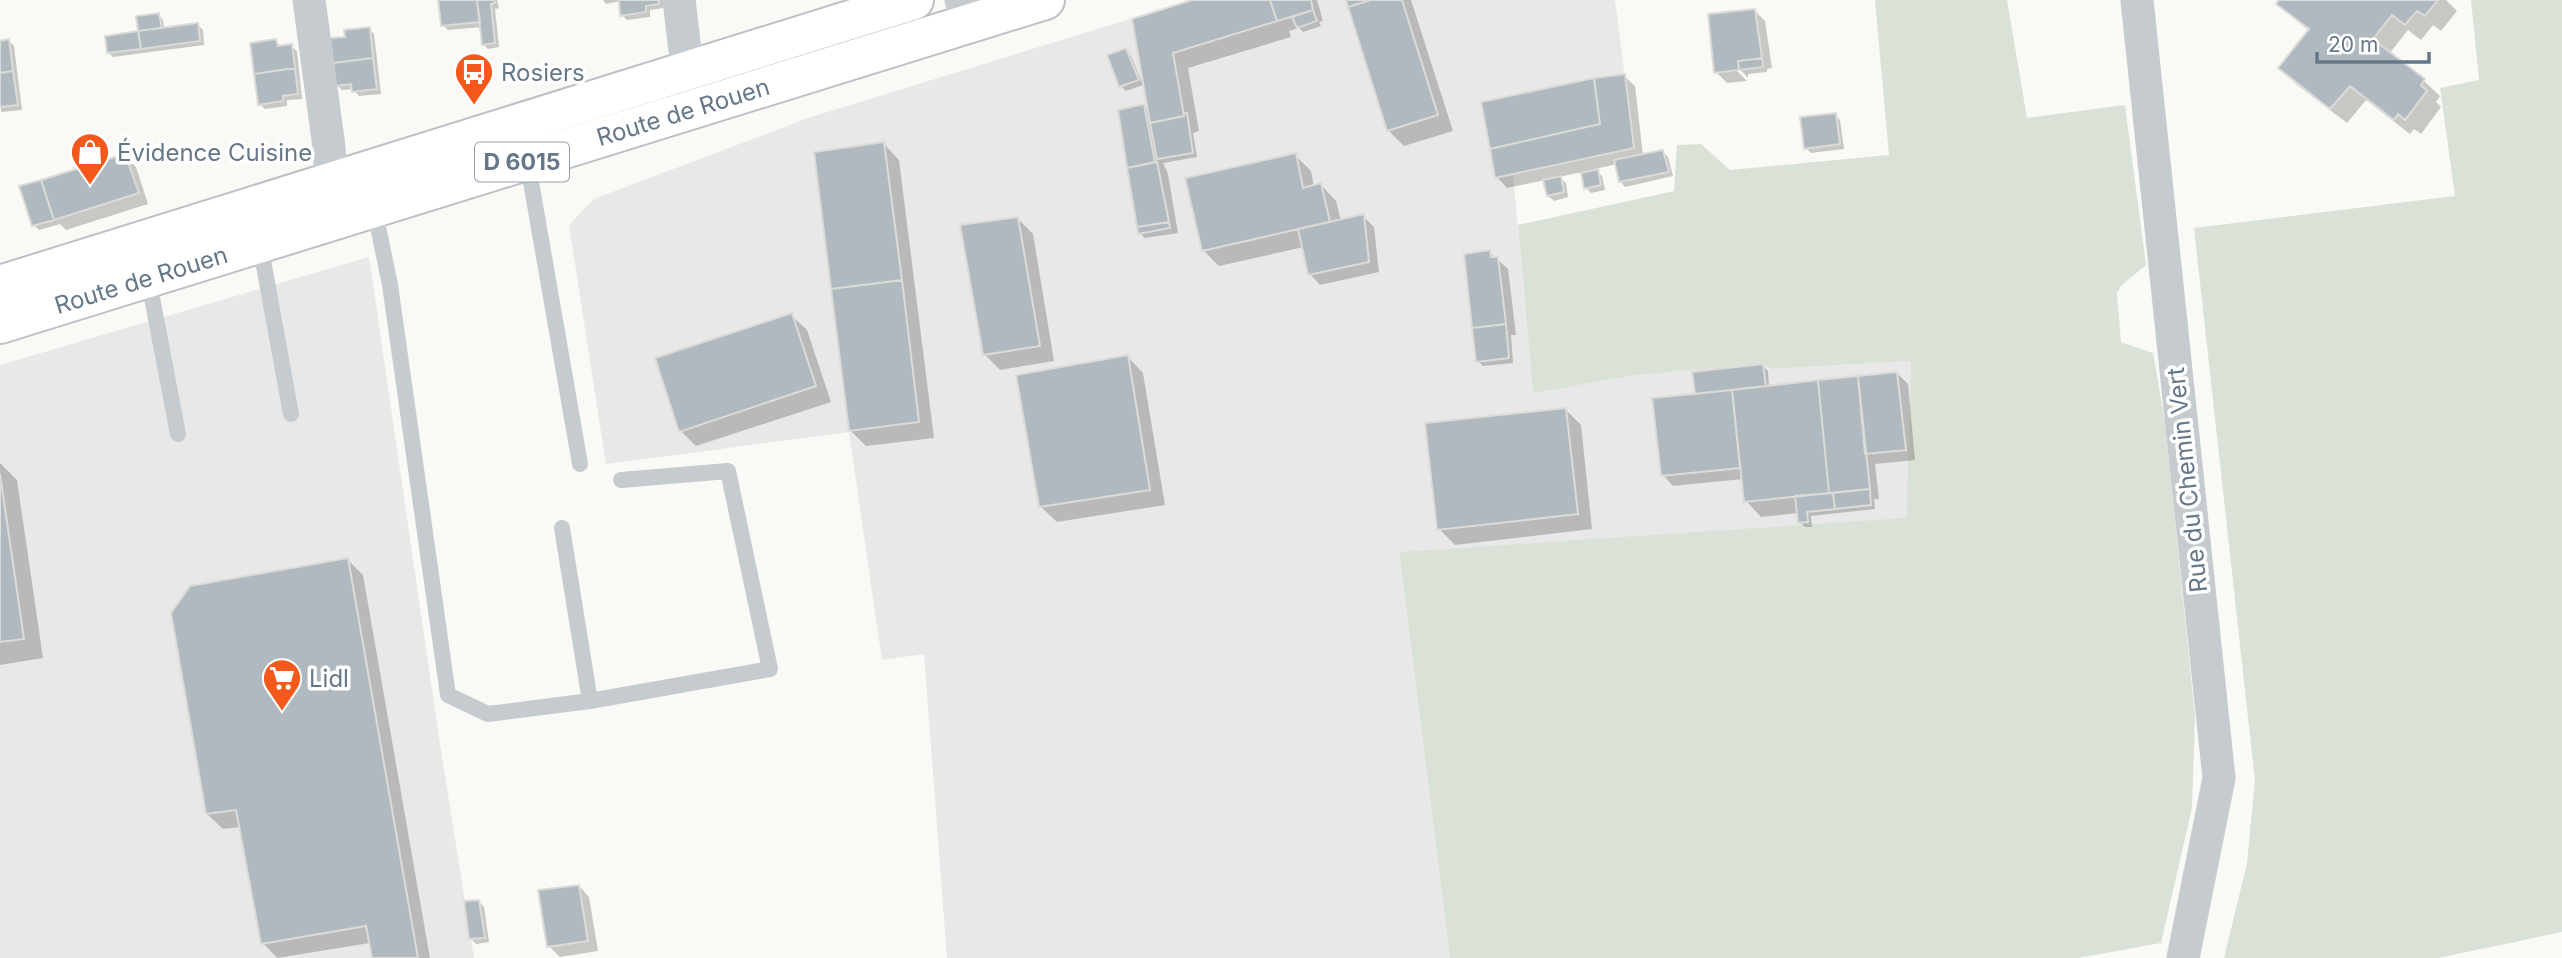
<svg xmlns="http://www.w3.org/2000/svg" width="2562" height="958" font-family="Inter,sans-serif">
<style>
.built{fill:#e7e8e7}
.green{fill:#dae2d7}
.shadow{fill:#0003}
.building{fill:#b1b9c0;stroke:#dbdbd8;stroke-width:2}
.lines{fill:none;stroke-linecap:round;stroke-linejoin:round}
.primary-casing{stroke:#bcc0c4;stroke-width:42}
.service{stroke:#c6cbcf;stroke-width:16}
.minor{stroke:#c6cbcf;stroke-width:33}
.primary{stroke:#fff;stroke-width:38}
.labels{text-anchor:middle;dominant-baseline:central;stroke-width:7;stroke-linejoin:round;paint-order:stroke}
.shield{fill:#fff;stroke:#93a0ad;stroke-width:2}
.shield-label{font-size:23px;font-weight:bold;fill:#65788a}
.poi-label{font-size:24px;fill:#65788a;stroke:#fff;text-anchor:start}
.street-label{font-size:24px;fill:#65788a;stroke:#fff}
</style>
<rect width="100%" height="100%" fill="#f9f9f6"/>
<!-- built -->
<path class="built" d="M1192 0H1615L1634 148 1513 174 1533 393 1637 375 1763 364 1771 369 1911 361 1906 519 1399 552 1450 958H947L924 654 882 660 849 432 606 464 569 225 594 199 808 118Z
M369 257 439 738 474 958H0V365Z"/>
<!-- green -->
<path class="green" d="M1875 0H2007L2027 118 2125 105 2146 265 2121 286 2117 293 2121 342 2153 353 2165 423 2195 716 2192 808 2161 943 2078 958H1450L1399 552 1906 518 1911 361 1771 369 1763 364 1637 375 1533 393 1518 225 1674 191 1677 145 1701 144 1730 170 1889 155Z
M2471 0H2562V932L2438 958H2224L2247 863 2255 781 2194 228 2455 196 2440 88 2479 80Z"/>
<!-- shadow -->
<path class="shadow" d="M439 0H497L499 8 495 9 499 47 488 49 483 44 482 27 448 30 443 25Z
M603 0H663V8L650 10V17L627 20 622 15 621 1 606 4Z
M1198 0H1317L1323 21 1319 22 1321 26 1303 32 1299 28 1289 31 1291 37 1188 68 1199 131 1193 133 1197 157 1163 163 1168 174 1178 233 1145 238 1140 233 1120 111 1144 106 1150 113 1134 20Z
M1347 0H1411L1453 131 1404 146 1388 130Z
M2281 0H2446L2457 11 2441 31 2433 25 2421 40 2408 30 2389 54 2424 81 2440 96 2436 102 2441 107 2421 134 2414 129 2410 134 2366 100 2347 123 2296 84 2281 68 2309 31 2278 4Z
M1755 11 1765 21 1772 68 1767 69V72L1748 74V78L1734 63 1731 65 1747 81 1727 83 1716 72Z
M158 14 163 20 165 30 198 25 203 30 204 45 113 57 108 52 140 33Z
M369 29 374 34 381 94 359 96 353 89 342 90 337 85 347 39Z
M9 41 14 46 22 110 1 112 0 43Z
M275 41 281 46H291L297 51 302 99 287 100V106L265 109 260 104Z
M1126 50 1131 56 1143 85 1126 91 1121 86Z
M1624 76 1635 86 1643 156 1663 152 1668 157 1673 176 1625 187 1620 181 1617 164 1595 169 1602 176 1605 190 1591 193 1586 188 1582 172 1559 177 1566 183 1568 197 1554 201 1548 196 1545 180 1507 188 1497 177Z
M1835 115 1840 120 1844 149 1811 153 1806 148Z
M884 144 899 160 934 438 866 446 851 431Z
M1295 155 1311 171 1314 187 1321 185 1336 201 1341 221 1363 216 1374 227 1379 272 1320 285 1310 274 1304 247 1219 266 1203 250Z
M125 156 136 167 148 204 66 230 60 224 39 230 34 225Z
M1017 218 1033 234 1054 361 1000 370 984 354Z
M1489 252 1508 269 1516 335H1511L1513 363 1483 366 1478 361Z
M791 315 807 330 831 402 696 446 681 431Z
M1128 357 1143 373 1165 505 1057 522 1041 507Z
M1763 366 1768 371 1769 387 1897 373 1908 384 1915 460 1875 464 1879 499H1874L1875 509 1811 516 1812 527H1805L1800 522 1799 513 1761 517 1746 501 1743 479 1673 486 1663 475 1697 395Z
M1565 409 1581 425 1592 529 1455 545 1439 529Z
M0 463 17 480 43 658 0 665Z
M348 560 363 575 430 958H374L370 943 277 958 263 943 241 827 223 829 207 814Z
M579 886 589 897 598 951 560 957 549 946Z
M479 902 484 907 489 942 476 944 471 939Z"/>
<!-- building -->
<path class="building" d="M438 0H477L480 22 441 26Z
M477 0H494L495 3 491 4 495 43 482 45Z
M619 0H659V4L646 6V12L620 16Z
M1192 0H1270L1277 21 1173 53 1184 116 1150 123 1132 19Z
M1270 0H1311L1313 10 1277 21Z
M1346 0H1371L1348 7Z
M1371 0H1402L1438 115 1387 131 1348 7Z
M2279 0H2438L2425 16 2417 11 2405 25 2392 15 2373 39 2425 79 2421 85 2427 91 2405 120 2398 114 2394 120 2350 86 2330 109 2278 68 2309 29 2276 4Z
M1755 9 1762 58 1738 61 1739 70 1714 73 1708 14Z
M1313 10 1317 21 1297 28 1292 17Z
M159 13 162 28 138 31 136 16Z
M198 23 200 41 141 49 138 31Z
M370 27 373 58 333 63 330 38 345 37 344 30Z
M138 31 141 49 107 53 105 36Z
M9 39 13 71 0 73V41Z
M276 39 278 46 292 44 295 68 254 74 250 43Z
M1126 48 1139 80 1119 87 1107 55Z
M373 58 377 89 352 92 351 84 335 86 333 63Z
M1762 58 1763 67 1739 70 1738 61Z
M295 68 298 94 283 96V101L258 105 254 74Z
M13 71 18 105 0 107V73Z
M1625 74 1634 148 1495 178 1490 149 1600 124 1594 78Z
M1594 78 1600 124 1490 149 1481 102Z
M1144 104 1155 162 1127 168 1118 110Z
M1187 113 1193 153 1157 159 1150 123 1184 116V114Z
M1836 113 1840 144 1804 149 1800 117Z
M884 142 902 280 831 289 814 152Z
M1663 150 1669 172 1619 182 1614 160Z
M1296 153 1303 188 1321 183 1330 222 1202 251 1185 178Z
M125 154 139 193 54 220 41 180Z
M1157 162 1169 222 1137 227 1127 168Z
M1598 169 1601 185 1584 189 1581 173Z
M1561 176 1564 192 1547 196 1543 180Z
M41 180 54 220 32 226 19 186Z
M1364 214 1369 262 1308 275 1298 229Z
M1018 217 1040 346 983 355 960 225Z
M1169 222 1170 228 1138 234 1137 227Z
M1490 250 1491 257H1498L1506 324 1472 328 1464 254Z
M902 280 919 422 849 431 831 289Z
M792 313 816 386 679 432 655 358Z
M1506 324 1509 358 1476 362 1472 328Z
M1128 355 1150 490 1039 507 1016 375Z
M1763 364 1766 386 1695 394 1692 372Z
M1897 372 1906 450 1865 454 1858 376Z
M1858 376 1870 489 1829 493 1818 380Z
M1818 380 1829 493 1744 502 1732 390Z
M1732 390 1740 468 1661 476 1652 398Z
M1566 408 1578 514 1437 530 1425 423Z
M0 474 24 639 0 642Z
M1870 489 1871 505 1835 509 1833 493Z
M1833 493 1835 509 1807 512 1808 522 1798 523 1795 496Z
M348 558 418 958H372L366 926 261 944 236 810 206 814 171 613 190 586Z
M579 885 588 941 547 947 538 890Z
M479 900 485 938 469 939 464 901Z"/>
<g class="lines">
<!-- primary casing -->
<g class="primary-casing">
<path id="primary" d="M0 285 914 0
M0 324 1045 0"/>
</g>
<!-- service -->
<path class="service" d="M527 159 580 464
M374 207 390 285 448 695 488 714 590 701
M260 244 291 414
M148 277 178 434
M562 528 590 701 770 669 728 471 621 480"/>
<!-- minor -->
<path class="minor" d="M309 0 329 147 331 181 337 206
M679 0 686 59 698 94
M961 0 967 24
M2137 0 2219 778 2183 958"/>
<!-- primary -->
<use href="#primary" class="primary"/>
</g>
<!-- icons -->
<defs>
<g id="bus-pin" transform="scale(2.0125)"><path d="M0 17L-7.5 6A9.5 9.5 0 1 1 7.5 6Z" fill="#f4591b" stroke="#fff"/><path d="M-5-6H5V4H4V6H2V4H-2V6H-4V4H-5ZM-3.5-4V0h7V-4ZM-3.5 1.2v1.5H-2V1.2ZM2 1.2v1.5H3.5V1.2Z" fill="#fff"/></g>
<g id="shop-pin" transform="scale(2.0125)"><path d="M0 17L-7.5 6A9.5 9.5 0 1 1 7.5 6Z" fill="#f4591b" stroke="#fff"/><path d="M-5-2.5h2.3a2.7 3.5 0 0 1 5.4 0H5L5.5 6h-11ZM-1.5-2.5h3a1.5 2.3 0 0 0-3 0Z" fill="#fff"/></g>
<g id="supermarket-pin" transform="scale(2.0125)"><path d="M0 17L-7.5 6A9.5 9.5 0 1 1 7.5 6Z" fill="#f4591b" stroke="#fff"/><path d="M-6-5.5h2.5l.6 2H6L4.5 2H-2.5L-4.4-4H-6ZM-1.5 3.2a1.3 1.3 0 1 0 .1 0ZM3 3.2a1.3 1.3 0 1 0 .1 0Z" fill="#fff"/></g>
</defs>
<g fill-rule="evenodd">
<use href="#bus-pin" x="474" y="72"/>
<use href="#shop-pin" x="90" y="152"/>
<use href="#supermarket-pin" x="282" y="678"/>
</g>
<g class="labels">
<!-- shield labels -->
<rect class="shield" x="475" y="142.5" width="94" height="39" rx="5"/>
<g class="shield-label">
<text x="522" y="162">D 6015</text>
</g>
<!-- poi labels -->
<g class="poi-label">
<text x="501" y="72">Rosiers</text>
<text x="117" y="152">Évidence Cuisine</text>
<text x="309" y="678">Lidl</text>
</g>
<!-- street labels -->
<g class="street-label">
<text transform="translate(683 112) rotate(-17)">Route de Rouen</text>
<text transform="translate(141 280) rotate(-17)">Route de Rouen</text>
<text transform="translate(2187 480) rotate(-96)">Rue du Chemin Vert</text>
</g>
</g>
<!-- scale -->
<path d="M2317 52v10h112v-10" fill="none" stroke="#65788a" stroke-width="3.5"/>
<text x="2328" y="52" font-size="21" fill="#65788a" stroke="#ffffff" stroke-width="5" paint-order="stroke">20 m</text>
</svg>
